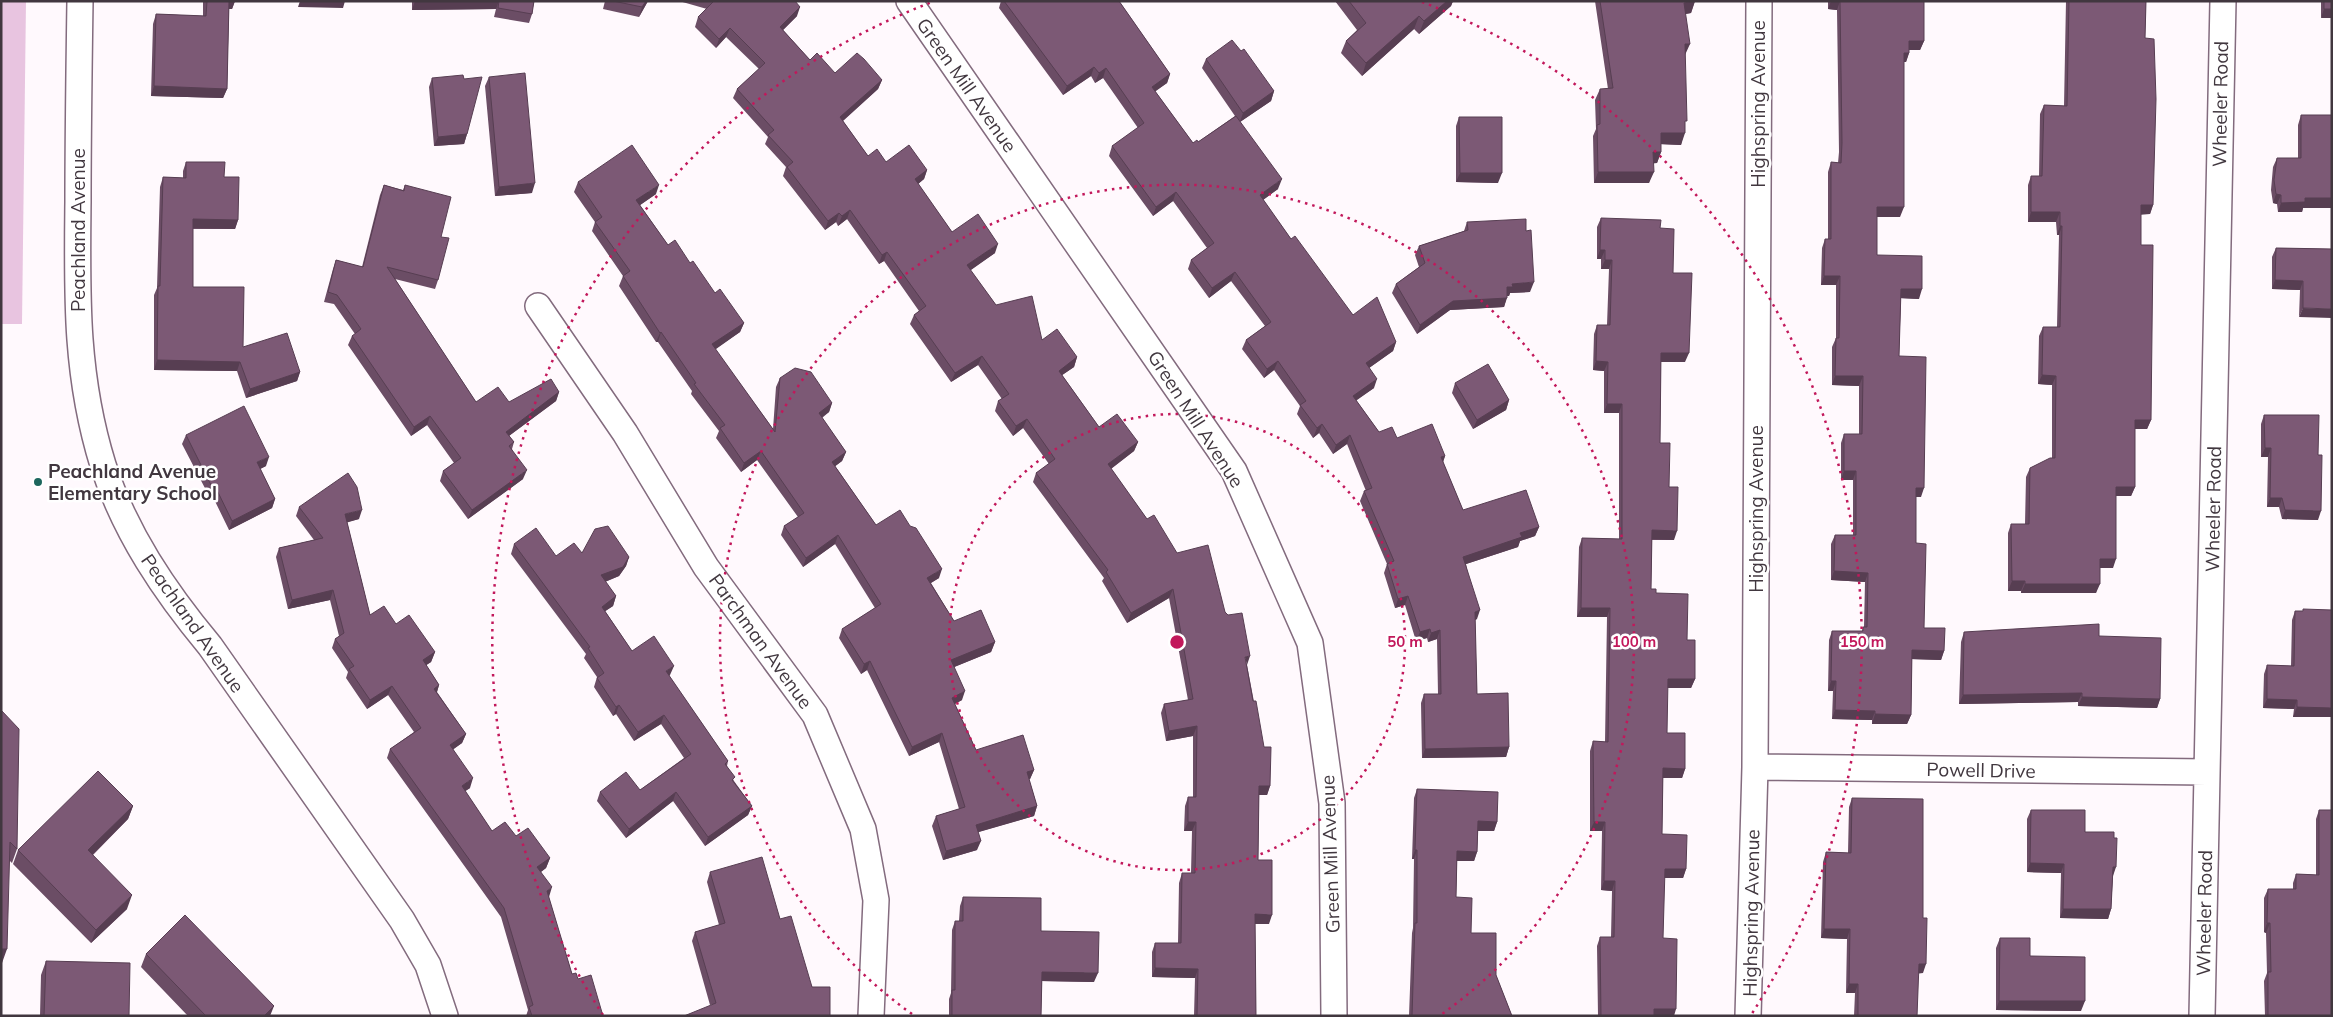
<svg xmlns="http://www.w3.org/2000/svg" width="2333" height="1017" font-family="Mulish,sans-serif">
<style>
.green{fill:#e8c4e0}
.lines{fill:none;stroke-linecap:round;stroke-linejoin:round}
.street-casing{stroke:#836b7e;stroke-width:28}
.street{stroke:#fff;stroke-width:25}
.wall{fill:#6b4d65}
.shaded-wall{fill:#573e52}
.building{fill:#7c5975;stroke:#573e52}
.ring{fill:none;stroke:#c2185b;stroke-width:2.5;stroke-dasharray:2.5 5}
.poi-dot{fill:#1d665d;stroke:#fff;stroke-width:2}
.labels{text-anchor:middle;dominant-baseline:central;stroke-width:5;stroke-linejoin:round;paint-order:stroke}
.street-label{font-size:19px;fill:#41373f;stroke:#fff}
.poi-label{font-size:19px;font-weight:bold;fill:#41373f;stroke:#fff;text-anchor:start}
.centre{fill:#c2185b;stroke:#fff;stroke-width:2.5}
.ring-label{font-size:15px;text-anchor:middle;font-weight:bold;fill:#c2185b;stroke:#fff;stroke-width:5;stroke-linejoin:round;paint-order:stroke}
</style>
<rect width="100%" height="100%" fill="#fff9fd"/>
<!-- green -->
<path class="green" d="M1 1H26L22 324H1Z"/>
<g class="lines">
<!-- street casing -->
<g class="street-casing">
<path id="street" d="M80 1C79 68 78 135 78 202 77 294 75 375 103 465 125 533 165 592 210 646L402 920 428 965 445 1016
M909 1 1234 471 1310 643 1332 803 1334 1016
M538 306 625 433 706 567 815 715 863 829 876 900 871 1016
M1755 767 2207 772
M1748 1016 1755 767 1759 1
M2202 1016 2223 1"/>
</g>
<!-- street -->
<use href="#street" class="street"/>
</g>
<!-- wall -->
<path class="wall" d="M203 1H235L232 9H229L227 89 223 98 151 96 153 24 156 14 203 16Z
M412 1H534L532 14 529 23 494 17 496 9 412 10Z
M605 1H648L639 17 603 9Z
M679 1H795L797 16 783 30 810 60 835 73 882 80 878 89 843 121 868 156 886 162 927 170 924 179 918 184 952 232 995 253 970 270 996 305 1042 340 1077 357 1074 367 1062 375 1099 427 1138 442 1134 451 1111 469 1147 519 1177 553 1225 612 1247 665 1270 786 1267 795H1259L1258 860 1269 924H1255L1256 1016H1194L1195 978 1152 977V952L1155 943H1178L1179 883 1182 873H1191L1192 831H1184L1185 806 1188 797H1193V736L1166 741 1161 713 1164 704 1188 700 1169 598 1127 623 1102 581 1104 578 1033 482 1036 473 1049 464 1023 428 1013 436 995 411 998 401 1002 399 978 365 951 382 910 324 914 315 919 311 884 261 879 264 847 219 838 226 836 222 825 230 783 176 786 167 765 144 768 137 733 98 737 89 759 69 726 37 716 48 695 27 698 17 707 9Z
M1001 1H1119L1170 74 1167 83 1155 91 1193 143 1198 142 1235 116 1202 68 1206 59 1241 51 1274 91 1271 101 1240 122 1278 189 1263 200 1291 239 1353 315 1396 342 1393 351 1369 368 1374 388 1356 400 1379 432 1445 456 1443 462 1463 510 1539 527 1535 536 1520 541 1518 547 1466 564 1477 619 1475 620 1477 694 1509 747 1506 757 1422 758 1421 703 1424 694H1438L1437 639 1428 642 1427 638 1416 641 1405 605 1395 608 1384 573 1387 564 1360 501 1364 491H1366L1347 444 1333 454 1319 433 1313 438 1297 414 1300 406 1274 370 1264 378 1242 349 1246 340 1265 326 1231 281 1209 298 1188 269 1191 260 1207 248 1173 201 1153 216 1109 156 1112 146 1138 128 1103 78 1095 83 1091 76 1063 95 999 8Z
M1335 1H1453L1451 6 1419 34 1414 29 1362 76 1341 53 1346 41 1357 30Z
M1595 1H1695L1691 13 1685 14V127L1681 145 1661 144V152L1657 163H1653L1649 183H1594L1593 136 1596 129 1595 100 1600 89H1608Z
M1828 1H1924V41L1920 50H1909V53L1906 62H1904L1900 217H1877V255L1919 299 1901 298 1899 356 1921 497H1916V543L1924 628 1944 651 1941 660 1912 659 1911 715 1907 724H1872V720L1832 719 1833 691H1828L1829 640 1832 631H1862L1863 627H1864L1865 582 1831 580V544L1835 535H1853V480H1841V443L1844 434H1859V386L1832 385V347L1836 338V285H1821L1822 248 1825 239H1828V172L1831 162 1838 163 1839 152 1837 10 1828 9Z
M2066 1H2146L2145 38 2153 205 2150 214H2141V245L2151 420 2147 429H2135V487L2131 496H2116L2113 568H2100L2096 593H2021V591H2008V533L2011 524H2025L2026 477 2030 468 2052 458V385L2038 384 2039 336 2043 327H2057L2059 235H2057L2056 222H2028V185L2031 176H2039L2040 114 2044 105 2064 106Z
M2321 1H2332L2321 18Z
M489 77 532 193 495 196 485 86Z
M432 78 467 134 464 144 434 146 429 87Z
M2301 115H2332V208H2303L2302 212H2278L2277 204 2273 203 2271 190 2273 167 2277 158H2298V125Z
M1459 117 1498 183 1456 182V126Z
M186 162 224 177 238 220 235 229H193V287L243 347 300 372 297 381 246 398 237 371 154 370V295L157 288 160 187 163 177 183 178V171Z
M578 182 656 194 640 205 668 245 690 263 715 293 744 323 740 332 715 349 773 429 776 387 780 378 832 403 829 412 822 418 846 452 842 461 835 466 876 525 939 578 931 583 954 621 995 642 991 652 954 667 962 700 955 704 976 750 1034 770 1030 779H1029L1037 806 1034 816 978 832 977 850 943 860 932 826 936 816 959 809 939 742 909 756 867 670 861 674 839 638 842 629 875 608 835 544 803 567 781 535 784 526 798 517 757 460 741 472 716 438 719 431 691 394 692 391 658 342H656L619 286 623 276 592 231 595 222 574 192Z
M384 185 403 190 405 185 441 237 438 280 435 289 395 279 476 402H509L559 392 556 401 509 436 514 442 512 449 523 479 468 519 440 481 443 471 454 463 427 425 411 436 348 345 352 336 355 334 334 304 324 302 333 269 336 260 362 267 380 195Z
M1601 218 1660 228 1673 273 1685 362H1661L1660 443 1669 487 1674 540H1652L1651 589 1656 593 1687 640 1695 679 1691 688H1667V733L1685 769 1682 778H1663L1662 834 1686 869 1683 878H1664L1663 938 1674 1016H1598L1597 946 1600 937H1611L1612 891 1601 890 1602 831H1590V751L1593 741 1605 742 1607 617H1577L1579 547 1582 538 1619 539V413H1604V371L1593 370 1594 334 1597 325H1607L1609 269H1601V259H1597V227Z
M1467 222 1530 292 1510 293 1509 296H1507L1504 307 1450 310 1417 334 1392 293 1396 284 1419 267 1415 255 1419 246 1464 231Z
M2276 248 2332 249 2299 317 2300 290 2272 289V257Z
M1455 383 1509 400 1506 410 1473 429 1452 393Z
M2264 415 2318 520 2282 519 2279 507H2267L2268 457H2261V424Z
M186 435 266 466 260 469 275 499 272 508 229 530 211 493 208 494 182 444Z
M299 507 359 519 347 522 370 615 396 624 435 652 431 662 426 665 439 685 437 692 466 734 462 743 453 749 470 788 465 791 492 831 516 836 550 858 546 868 541 872 572 974 578 979 603 1016H526L528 1010 501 917 387 758 390 749 414 732 388 695 367 709 346 678 348 672 332 648 335 639 339 636 330 600 288 609 276 557 279 548 314 540 296 516Z
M514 544 556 556 629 557 626 566 619 576 605 582 616 596 613 606 605 611 632 651 670 675 669 676 728 761 727 766 734 781 752 806 748 815 705 846 673 801 626 838 597 801 600 792 640 790 684 758 661 724 634 741 616 714 613 716 594 687 597 677 584 658 586 654 511 554Z
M2303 609 2332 717H2293L2294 709 2263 708 2264 674 2267 665 2291 666 2292 620 2295 611H2303Z
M1964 632 2099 636 2160 699 2157 708 2078 706V702L1959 704 1961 642Z
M1 710 17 849 12 863 9 860 2 963H1Z
M1417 789 1497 822 1494 831H1478L1477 852 1474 861H1457L1456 897 1471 933 1496 975 1512 1016H1409L1412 933 1413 928 1414 859H1412L1414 798Z
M1852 798 1923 973H1918L1917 1016H1854L1855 993H1846L1847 939 1821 938 1823 862 1826 852 1848 853 1849 807Z
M133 806 128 819 93 855 127 909 91 943 13 864 18 850Z
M2031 810 2085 832 2113 876 2111 909 2108 919 2060 918 2061 873 2027 872V819Z
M2319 810 2332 1016H2265L2264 981 2267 973 2266 933 2264 932V898L2268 889H2293V883L2296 874 2316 875V819Z
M710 872 780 919 812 987 710 1005 692 941 695 932 719 925 707 882Z
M963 897 1041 931 1094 982 1042 981 1041 1016H949V999L951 993 952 930 955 921H959L960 906Z
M2000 938 2030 956 2081 1011 1996 1010V948Z
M146 954 270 1016H188L141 967Z
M46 961 129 1016H40L41 975Z"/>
<!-- shaded-wall -->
<path class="shaded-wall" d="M229 1H235L232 9H226Z
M300 1H345L343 8 298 7Z
M415 1H499L496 9 412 10Z
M646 1H648L639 17 642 7Z
M1447 1H1453L1451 6 1419 34 1424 21Z
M1695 1 1691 13 1680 15 1684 3Z
M1831 1H1840L1837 10 1828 9Z
M800 7 797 16 777 36 780 27Z
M2324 9H2332V18H2321Z
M1419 16 1414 29 1362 76 1366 63Z
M730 28 726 37 716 48 719 39Z
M1909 41H1924L1920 50H1905Z
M1685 44H1690L1685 55Z
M1904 53H1909L1906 62H1901Z
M1094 67 1091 76 1063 95 1067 86Z
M1106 68 1103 78 1095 83 1099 73Z
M1170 74 1167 83 1149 96 1152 87Z
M882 80 878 89 837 126 840 117Z
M154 86 227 89 223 98 151 96Z
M1274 91 1271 101 1240 122 1243 113Z
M1661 133H1685L1681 145 1657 144Z
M467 134 464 144 434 146 438 137Z
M1653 152H1661L1657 163 1649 164Z
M927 170 924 179 912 189 915 179Z
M1598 172H1654L1649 183H1594Z
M1460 173H1502L1498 183 1456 182Z
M1282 179 1278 189 1256 205 1260 195Z
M535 183 532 193 495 196 499 187Z
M659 185 656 194 633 210 636 200Z
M1176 192 1173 201 1153 216 1156 207Z
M2276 194 2281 195 2277 204 2273 203Z
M2305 198H2332V208H2303L2302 212H2278L2281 203Z
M2141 205H2153L2150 214 2138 215Z
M1877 207H1904L1900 217H1874Z
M850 210 847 219 838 226 842 216Z
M2031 212H2060L2056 222H2028Z
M839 213 836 222 825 230 828 221Z
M193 219 238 220 235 229 190 228Z
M2060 226H2062L2059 235H2057Z
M998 244 995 253 964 275 967 265Z
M1600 250H1605L1601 259H1597Z
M887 252 884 261 879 264 882 255Z
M1605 260H1612L1609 269H1601Z
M1235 272 1231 281 1209 298 1212 288Z
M1824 276H1840L1836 285H1821Z
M2275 280 2303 281 2300 290 2272 289Z
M1534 282 1530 292 1510 293 1509 296H1504L1507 287 1512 284Z
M1901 289H1922L1919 299 1897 298Z
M1507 298 1504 307 1450 310 1417 334 1420 325 1453 301Z
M2303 308 2332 309V318L2299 317Z
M744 323 740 332 709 354 712 344Z
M661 332 658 342H656L660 333Z
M1396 342 1393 351 1362 373 1366 363Z
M1661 353H1689L1685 362H1658Z
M982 356 978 365 951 382 955 373Z
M1077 357 1074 367 1055 380 1059 371Z
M157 360 240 362 237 371 154 370Z
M1278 361 1274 370 1264 378 1267 369Z
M1596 361 1608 362 1604 371 1593 370Z
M300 372 297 381 246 398 250 389Z
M2042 375 2056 376 2052 385 2038 384Z
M1835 376H1863L1859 386 1832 385Z
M1377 379 1374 388 1350 405 1353 396Z
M559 392 556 401 502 441 506 432Z
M1509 400 1506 410 1473 429 1477 420Z
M832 403 829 412 815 422 819 413Z
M1607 404H1622L1619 413H1604Z
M430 416 427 425 411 436 414 427Z
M1027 419 1023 428 1013 436 1016 426Z
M2135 420H2151L2147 429H2132Z
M1322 424 1319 433 1313 438 1317 428Z
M1350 435 1347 444 1333 454 1336 445Z
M1138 442 1134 451 1104 474 1108 464Z
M2265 448H2271L2268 457H2261Z
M761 451 757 460 741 472 744 463Z
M846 452 842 461 829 471 832 462Z
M1445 456 1442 465 1441 457Z
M269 457 266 466 254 472 257 462Z
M527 470 523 479 468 519 472 510Z
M1844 471H1856L1853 480H1841Z
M214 484 211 493 208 494 211 485Z
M2116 487H2135L2131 496H2113Z
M1916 488H1924L1921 497H1913Z
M2270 498H2282L2279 507H2267Z
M275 499 272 508 229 530 232 521Z
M362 510 359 519 342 524 345 514Z
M2285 510 2321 511 2318 520 2282 519Z
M1539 527 1535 536 1520 541 1518 547 1460 566 1463 557 1520 533Z
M1652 530 1677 531 1674 540 1649 539Z
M838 535 835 544 803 567 806 558Z
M629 557 626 566 619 576 597 585 601 575Z
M2100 559H2116L2113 568H2097Z
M942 569 939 578 924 587 927 578Z
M1834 571 1868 573 1865 582 1831 580Z
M2012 581H2025L2021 591H2008Z
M2025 584H2100L2096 593H2021Z
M1173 589 1169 598 1127 623 1131 613Z
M333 590 330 600 288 609 292 600Z
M616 596 613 606 598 616 602 607Z
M1408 596 1405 605 1395 608 1398 599Z
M1581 608H1610L1607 617H1577Z
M1480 610 1477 619 1472 621 1475 612Z
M1430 629 1427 638 1416 641 1420 632Z
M1440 630 1437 639 1428 642 1431 633Z
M995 642 991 652 947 670 951 660Z
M1912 650 1944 651 1941 660 1909 659Z
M435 652 431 662 419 670 423 660Z
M1250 656 1247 665 1245 657Z
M870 661 867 670 861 674 864 664Z
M674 666 670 675 663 680 666 671Z
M1668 679H1695L1691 688H1664Z
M1831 681H1836L1833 691H1828Z
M439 685 436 695 434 689Z
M392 686 388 695 367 709 370 700Z
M965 691 962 700 949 707 952 698Z
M2082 693 2078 702 1959 704 1963 695Z
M2082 697 2160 699 2157 708 2078 706Z
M2267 699 2297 700 2294 709 2263 708Z
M619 705 616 714 613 716 616 707Z
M2297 707 2332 708V717H2293Z
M1835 710 1875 711 1872 720 1832 719Z
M1875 714 1911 715 1907 724H1872Z
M664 715 661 724 634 741 638 732Z
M1197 726 1193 736 1166 741 1169 731Z
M942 733 939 742 909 756 912 747Z
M466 734 462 743 447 754 450 745Z
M1509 747 1506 757 1422 758 1425 749Z
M1663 768 1685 769 1682 778H1660Z
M1034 770 1030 779 1023 781 1027 772Z
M473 778 470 788 458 796 462 786Z
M1259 786H1270L1267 795H1255Z
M676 792 673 801 626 838 629 829Z
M133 806 128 819 83 864 88 850Z
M752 806 748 815 705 846 708 837Z
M1037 806 1034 816 972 834 976 825Z
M1478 821 1497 822 1494 831H1475Z
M1188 822H1196L1192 831H1184Z
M1594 822H1605L1602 831H1590Z
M981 841 977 850 943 860 946 851Z
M1415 850H1417L1414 859H1412Z
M1457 851 1477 852 1474 861H1454Z
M550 858 546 868 534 877 537 867Z
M2030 863 2064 864 2061 873 2027 872Z
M2113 867H2116L2113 876H2110Z
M1665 869H1686L1683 878H1661Z
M1604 881H1615L1612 891 1601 890Z
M552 887 549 897 543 901 547 891Z
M132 895 127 909 91 943 96 930Z
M2063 909H2111L2108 919 2060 918Z
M1255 914 1272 915 1269 924H1251Z
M2267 923H2270L2266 933 2264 932Z
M1824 929H1850L1847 939 1821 938Z
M1 949H7L2 963H1Z
M1919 964H1926L1923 973 1915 974Z
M1155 968 1198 969 1195 978 1152 977Z
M1042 972 1098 973 1094 982 1039 981Z
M1849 984H1858L1855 993H1846Z
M1999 1001H2085L2081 1011 1996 1010Z
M274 1006 270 1016H264Z
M1654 1009H1676L1674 1016H1652Z"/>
<!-- building -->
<path class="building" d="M207 1H229L227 89 154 86 156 14 206 16Z
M499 1H534L532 14 498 8Z
M613 1H646L642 7Z
M714 1H795L800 7 780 27 810 60 817 53 835 73 857 53 864 59 882 80 840 117 868 156 877 149 886 162 909 145 927 170 915 179 952 232 978 214 998 244 967 265 996 305 1032 296 1042 340 1057 329 1077 357 1059 371 1099 427 1117 414 1138 442 1108 464 1147 519 1154 515 1177 553 1208 545 1225 612 1228 615 1242 613 1250 656 1245 657 1253 701H1256L1264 747H1271L1270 786H1259L1258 860H1272V915L1255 914 1256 1016H1197L1198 969 1155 968V943H1181L1182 873H1195L1196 822H1188V797H1196L1197 726 1169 731 1164 704 1193 699 1173 589 1131 613 1106 572 1108 570 1036 473 1055 459 1027 419 1016 426 998 401 1009 394 982 356 955 373 914 315 926 306 887 252 882 255 850 210 842 216 839 213 828 221 787 167 793 162 768 135 774 130 737 89 765 63 730 28 719 39 698 17Z
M1004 1H1119L1170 74 1152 87 1193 143 1197 140 1198 142 1236 116 1282 179 1260 195 1291 239 1295 236 1353 315 1377 297 1396 342 1366 363 1377 379 1353 396 1379 432 1392 427 1397 438 1432 424 1445 456 1441 457 1463 510 1526 490 1539 527 1520 533 1522 537 1463 557 1480 610 1475 612 1477 694 1508 693 1509 747 1425 749 1424 694H1441L1440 630 1431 633 1430 629 1420 632 1408 596 1398 599 1387 564 1394 561 1364 491 1372 488 1350 435 1336 445 1322 424 1317 428 1300 405 1306 401 1278 361 1267 369 1246 340 1271 322 1235 272 1212 288 1191 260 1214 243 1176 192 1156 207 1112 146 1144 123 1106 68 1099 73 1094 67 1067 86Z
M1349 1H1447L1424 21 1419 16 1366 63 1346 41 1366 23Z
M1600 1H1695L1684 3 1690 44H1685L1687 121H1685V133H1661V152H1653L1654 172H1598L1597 125 1600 124V89L1613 88Z
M1840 1H1924V41H1909V53H1904V207H1877V255L1922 256V289H1901L1899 356 1926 357 1924 488H1916V543L1926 544 1924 628H1945L1944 651 1912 650 1911 715 1875 714V711L1835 710 1836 681H1831L1832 631H1863V627H1867L1868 573 1834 571 1835 535H1856V471H1844V434H1862L1863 376H1835L1836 338H1839L1840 276H1824L1825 239H1831V162L1841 163 1842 143Z
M2069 1H2146L2145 38 2154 39 2156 99 2153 205H2141V245H2153L2151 420H2135V487H2116V559H2100V584H2025V581H2012L2011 524H2029L2030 468 2050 458H2055L2056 376 2042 375 2043 327H2060L2062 226H2060V212H2031V176H2042L2044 105 2067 106Z
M2324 1H2332V9H2324Z
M1232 40 1241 51 1244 49 1274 91 1243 113 1206 59Z
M525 73 535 183 499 187 489 77Z
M463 75 464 79 482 77 467 134 438 137 432 78Z
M2301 115H2332V198H2305V202L2281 203V195L2276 194 2274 180 2277 158H2301Z
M1459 117H1502V173H1460Z
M632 145 659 185 636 200 668 245 675 240 690 263 693 261 715 293 720 289 744 323 712 344 775 432 780 378 795 368 811 372 832 403 819 413 846 452 832 462 876 525 900 510 910 526 916 528 942 569 927 578 954 621 981 610 995 642 951 660 965 691 952 698 976 750 1023 735 1034 770 1027 772 1037 806 976 825 981 841 946 851 936 816 965 807 942 733 912 747 870 661 864 664 842 629 881 604 838 535 806 558 784 526 804 513 761 451 744 463 720 428 725 425 694 384 696 383 661 332 660 333 623 276 630 271 595 222 602 217 578 182Z
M186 162H225L224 177H239L238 220 193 219V287H244L243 347 287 333 300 372 250 389 240 362 157 360 158 286H160L163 177 186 178Z
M384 185 404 191 405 185 451 197 441 237 449 238 438 280 387 267 476 402 498 387 509 402 551 379 559 392 506 432 514 442 509 446 527 470 472 510 443 471 461 458 430 416 414 427 352 336 361 329 337 295 328 292 336 260 363 267Z
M1601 218 1661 220 1660 228 1674 229 1673 273H1692L1689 353H1661L1660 443H1670L1669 487H1678L1677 531 1652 530 1651 589H1656V593L1688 594 1687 640H1695V679H1668L1667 733H1685V769L1663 768 1662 834 1687 835 1686 869H1665L1663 938 1677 939 1676 1009H1654V1016H1601L1600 937H1614L1615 881H1604L1605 822H1594L1593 741 1608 742 1610 608H1581L1582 538 1622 539V404H1607L1608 362 1596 361 1597 325H1610L1612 260H1605V250H1600Z
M1526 219V231L1531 230 1534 282 1512 284 1513 287H1507V298L1453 301 1420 325 1396 284 1425 263 1419 246 1468 230 1467 222Z
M2276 248 2332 249V309L2303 308V281L2275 280Z
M1488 364 1509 400 1477 420 1455 383Z
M244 406 269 457 257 462 275 499 232 521 214 484 211 485 186 435Z
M2264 415H2319L2318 455H2322L2321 511 2285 510 2282 498H2270L2271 448H2265Z
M348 473 357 487 362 510 345 514 370 615 384 606 396 624 409 615 435 652 423 660 439 685 434 689 466 734 450 745 473 778 462 786 492 831 505 822 516 836 528 828 550 858 537 867 552 887 547 891 572 974 576 973 578 979 591 975 603 1016H532L529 1007 533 1005 504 908 390 749 421 728 392 686 370 700 349 669 354 666 335 639 344 633 333 590 292 600 279 548 323 538 299 507Z
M608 526 629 557 623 567 601 575 616 596 602 607 632 651 654 636 674 666 666 671 728 761 725 764 735 777 732 780 752 806 708 837 676 792 629 829 600 792 626 772 640 790 691 754 664 715 638 732 619 705 616 707 597 678 604 673 588 648 590 647 514 544 536 528 556 556 574 543 582 553 595 529Z
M2303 609 2332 610V708L2297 707V700L2267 699V665L2294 666 2295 611H2303Z
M2099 624V636L2161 638 2160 699 2082 697V693L1963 695 1964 632Z
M1 710 19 729 17 849 10 842 7 949H1Z
M98 771 133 806 88 850 132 895 96 930 18 850Z
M1417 789 1498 792 1497 822 1478 821 1477 852 1457 851 1456 897 1472 898 1471 933H1496V975L1512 1016H1412L1415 923H1417V850H1415Z
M1852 798 1923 799V918H1927L1926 964H1919L1917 1016H1858V984H1849L1850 929H1824L1826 852 1851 853Z
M2031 810H2085V832H2114V838H2117L2116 867H2113L2111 909H2063L2064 864 2030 863Z
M2319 810H2332V1016H2268V972H2271L2270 923H2267L2268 889H2296V874L2319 875Z
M762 857 780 919 791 916 812 987H830V1016H684L716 1003 695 932 725 923 710 872Z
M963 897 1041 898V931L1099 932 1098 973 1042 972 1041 1016H952V990H955V921H963Z
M185 915 274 1006 264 1016H206L146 954Z
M2000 938H2030V956L2085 957V1001H1999Z
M46 961 130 963 129 1016H44Z"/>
<!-- distance rings -->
<g class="ring">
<circle cx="1177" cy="642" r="228"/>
<path d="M912 1014A457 457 0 1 1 1442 1014"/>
<path d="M603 1015A685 685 0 0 1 932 2M1422 2A685 685 0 0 1 1751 1015"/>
</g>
<!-- markers -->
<circle class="poi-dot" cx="38" cy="482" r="5"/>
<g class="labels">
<!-- street labels -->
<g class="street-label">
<text transform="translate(967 85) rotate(55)">Green Mill Avenue</text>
<text transform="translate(1758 104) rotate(-90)">Highspring Avenue</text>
<text transform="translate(2220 104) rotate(-89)">Wheeler Road</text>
<text transform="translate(78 230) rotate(-90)">Peachland Avenue</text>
<text transform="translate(1196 419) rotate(57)">Green Mill Avenue</text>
<text transform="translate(1756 509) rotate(-90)">Highspring Avenue</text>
<text transform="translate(2213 509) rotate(-89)">Wheeler Road</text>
<text transform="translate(193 623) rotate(55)">Peachland Avenue</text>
<text transform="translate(761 641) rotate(54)">Parchman Avenue</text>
<text transform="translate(1981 770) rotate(1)">Powell Drive</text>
<text transform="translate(1330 854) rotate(-92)">Green Mill Avenue</text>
<text transform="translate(1751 913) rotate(-89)">Highspring Avenue</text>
<text transform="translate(2204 913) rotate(-89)">Wheeler Road</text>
</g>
<!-- poi labels -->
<g class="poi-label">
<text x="48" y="471">Peachland Avenue<tspan x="48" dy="22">Elementary School</tspan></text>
</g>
</g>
<circle cx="1177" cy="642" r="8" class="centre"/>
<g class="ring-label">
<text x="1405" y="647">50 m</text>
<text x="1634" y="647">100 m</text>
<text x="1862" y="647">150 m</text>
</g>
<!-- border -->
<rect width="2333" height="1017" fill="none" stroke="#41373f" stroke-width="5"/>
</svg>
